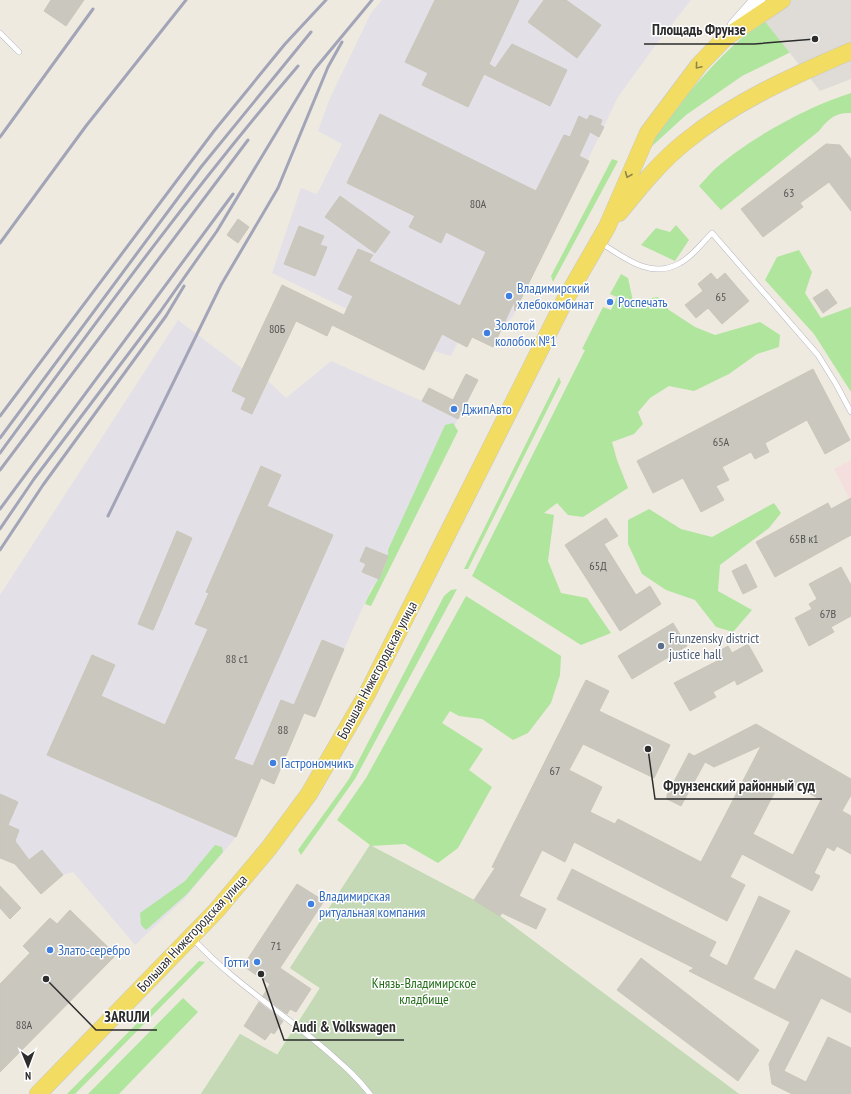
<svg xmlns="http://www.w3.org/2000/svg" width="851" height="1094" font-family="'PT Sans Narrow',sans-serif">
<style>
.industrial{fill:#e3e0e7}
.medical{fill:#f5dfde}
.green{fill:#afe59d}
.cemetery{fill:#c5d9b7}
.plaza{fill:#dfdcd7}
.building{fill:#cac7bf;stroke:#cac6b9;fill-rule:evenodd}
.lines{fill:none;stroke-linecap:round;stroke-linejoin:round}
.service-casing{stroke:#b3b5c1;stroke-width:6}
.secondary-casing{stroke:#b3b5c1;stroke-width:16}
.primary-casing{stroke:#c8c8c8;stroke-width:18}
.service{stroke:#fff;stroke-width:5}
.secondary{stroke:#fff;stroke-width:15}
.primary{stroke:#f2dd62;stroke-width:17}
.rail{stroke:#a2a4b7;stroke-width:3}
.oneway{stroke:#908548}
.shop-dot{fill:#3f7fe0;stroke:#fff;stroke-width:1.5}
.service-dot{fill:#5c6f8a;stroke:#fff;stroke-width:1.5}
.labels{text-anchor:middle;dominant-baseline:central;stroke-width:3;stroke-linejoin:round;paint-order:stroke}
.number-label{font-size:12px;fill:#545452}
.shop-label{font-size:14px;fill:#366cbe;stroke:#fff;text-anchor:start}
.service-label{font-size:14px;fill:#4e5e75;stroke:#fff;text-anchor:start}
.street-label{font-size:14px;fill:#2d2d2d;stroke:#fff}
.park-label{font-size:14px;fill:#256d1b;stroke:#fff}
.leader{fill:none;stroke:#2d2d2d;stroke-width:1.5}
.callout-dot{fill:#2d2d2d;stroke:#fff;stroke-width:1.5}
.callout-label{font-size:15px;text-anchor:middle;font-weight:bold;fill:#2d2d2d;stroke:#fff;stroke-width:3;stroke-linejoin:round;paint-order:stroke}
</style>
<rect width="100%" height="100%" fill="#efeae0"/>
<!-- industrial -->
<path class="industrial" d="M382 0H691L655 46 618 97 513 316 502 328 493 347 472 337 467 347 458 342 451 356 434 351 272 273 301 188 317 194 342 144 318 131 330 98 371 13Z
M178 320 243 369 268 381 286 398 331 361 422 401 458 419 388 556 379 579 371 589 344 649 321 640 294 705 281 700 253 766 241 762 213 828 236 837 185 898 135 945 73 872 63 875 42 851 29 860 15 841 19 830 8 825 0 794V595Z"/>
<!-- medical -->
<path class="medical" d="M851 460V502L834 469Z"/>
<!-- green -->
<path class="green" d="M799 0H851L807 44 742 76 686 115 650 148 647 146C675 110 702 74 735 44 755 27 777 14 799 0Z
M851 93V113C836 112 828 119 819 131L721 210 699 186C705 180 710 173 716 168 750 138 809 106 851 93Z
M612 159 618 161 553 282 551 276Z
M676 225 689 240 675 261 641 245 656 228 670 232Z
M799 250 812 272 805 293 821 318 851 307V392L814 334 765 280 777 257Z
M621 274 628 278 633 301 658 297 669 310 695 327 715 335 760 322 780 335 779 347 757 354 729 374 694 391 669 386 650 398 638 412 643 424 634 434 612 442 617 460 628 488 583 517 568 515 557 503 544 513 554 515 548 561 561 593 587 598 611 633 581 645 472 576 585 350 582 349 603 307 611 310 617 297 610 294Z
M559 377 561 382 468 569H464Z
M453 423 458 431 371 606 365 604C371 588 389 567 388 550L445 425Z
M774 503 781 513 769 528 720 565 718 591 752 610 733 632 716 627 695 600 666 590 642 574 628 544V520L649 509 681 529 712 537Z
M457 589 355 779 301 855 298 850 349 779 444 596 451 590Z
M466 596 561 656 560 675 551 703 528 733 513 740 482 719 459 716 450 711 442 723 483 749 469 770 492 787 458 848 438 863 405 844 371 846 474 900 500 916 739 1094H201L240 1034 277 1055 320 988 290 968 370 845 337 820 366 778Z
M215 845 222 847 223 852 187 894 146 930 141 925 140 913 185 881Z
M199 961 205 962 75 1094H67Z
M183 998 198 1012 119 1094H88Z"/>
<!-- cemetery -->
<path class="cemetery" d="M370 845 474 900 500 916 739 1094H201L240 1034 278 1055 320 988 290 968Z"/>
<!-- plaza -->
<path class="plaza" d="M748 0H851V79L820 91Z"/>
<!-- building -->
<path class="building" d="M51 0H84L66 26 44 11Z
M435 0H519L489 64 495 68 512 44 567 70 550 106 484 74 468 107 422 85 428 73 405 62Z
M544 0H566L601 25 577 58 528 22Z
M380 114 536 191 564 135 570 137 579 116 587 120 590 115 602 120 600 125 604 127 599 137 590 132 579 156 589 161 515 311 514 302 493 347 472 337 467 347 442 334 424 370 332 325 327 336 296 321 252 414 241 409 246 398 232 391 282 285 344 315 353 296 338 289 358 249 373 255 369 261 460 306 486 252 446 232 441 243 409 227 415 216 347 183Z
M826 144 840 145 851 159V211L829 182 800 203 803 207 763 237 741 209Z
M340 196 390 232 375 253 325 217Z
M238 219 249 227 238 243 227 235Z
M299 226 324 236 320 245 327 247 315 276 284 264Z
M711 273 717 280 725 273 749 301 722 324 708 308 696 318 685 305 703 291 698 284Z
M827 289 837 303 823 313 813 298Z
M813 369 850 440 825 454 807 420 765 443 769 452 755 459 751 452 722 467 729 480 716 486 724 500 701 512 683 478 653 493 637 461Z
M466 374 478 380 458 419 422 401 429 388 453 400Z
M261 466 281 475 267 506 333 535 234 759 253 766 281 700 294 705 322 640 344 649 315 717 304 713 274 784 261 778 236 837 47 755 92 655 115 665 101 696 165 725 208 629 195 624 209 593 206 592Z
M851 498V535L775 577 756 542 828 503 831 509Z
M606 518 618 536 604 544 636 595 650 586 661 604 620 631 565 545Z
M177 531 192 538 153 630 138 624Z
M366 547 388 556 379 579 362 572 366 564 360 561Z
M746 564 757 587 743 594 732 571Z
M841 567 851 585V616L831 627 834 632 809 646 795 618 812 609 809 604 817 599 809 584Z
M673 623 687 646 632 679 618 656Z
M748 644 763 671 737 685 735 680 713 692 716 697 690 711 674 683 723 658 719 651 728 646 732 653Z
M586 680 609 691 599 711 670 745 654 778 583 744 569 770 602 787 590 812 615 824 618 819 701 862 761 746 714 767 705 762 681 806 667 799V795L689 753 694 756 756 724 851 779V795L842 811 851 816V854L837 846 834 851 827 847 814 873 820 876 812 891 742 854 730 877 745 885 727 921 574 842 565 862 542 850 519 896 546 909 536 929 502 913 500 916 474 900 495 868 492 867ZM782 778 821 800 793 855 753 834Z
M0 794 18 802 8 825 19 830 15 841 29 860 42 850 63 875 41 894 15 864 0 858Z
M572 869 716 942 709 956 727 966 759 896 790 911 753 979 775 990 796 950 851 979V1013L821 998 784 1071 806 1082 828 1037 851 1048V1094H792L772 1084 769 1064 790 1022 689 971 694 968 557 899Z
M297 884 324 901 280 968 311 989 296 1012 290 1009 287 1014 263 996 270 984 243 966Z
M0 886 21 908 10 919 0 908Z
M70 910 116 955 0 1072V984L30 953 23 946 50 918 57 924Z
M641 958 759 1050 738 1081 617 990Z
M259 1002 283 1021 274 1034 271 1032 265 1040 244 1026Z"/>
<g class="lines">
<!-- service casing -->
<g class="service-casing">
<path id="service" d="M0 33 19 52
M601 243C625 258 651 280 680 263 692 257 702 243 712 233L818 355 836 384 851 412
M193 939C233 982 283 1013 327 1051 344 1066 356 1076 370 1094"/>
</g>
<!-- secondary casing -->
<g class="secondary-casing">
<path id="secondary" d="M735 26 758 0"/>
</g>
<!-- primary casing -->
<g class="primary-casing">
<path id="primary" d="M619 213C639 188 660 162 685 142 735 101 793 76 851 51
M38 1094 216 911 269 848 309 794 367 694 565 300 607 227 648 133 699 65 725 38 782 0"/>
</g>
<!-- service -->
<use href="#service" class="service"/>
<!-- secondary -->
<use href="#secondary" class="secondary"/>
<!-- primary -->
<use href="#primary" class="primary"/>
<!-- rail -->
<path class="rail" d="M0 137 93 9
M0 243 86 126 186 0
M0 416 214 131 285 44 326 0
M0 438 201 167 311 32
M0 453C97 321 192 190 298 66
M0 470 248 140
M0 509 233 194
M108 516 221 285 278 188 328 67 342 42
M0 529 34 479 160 312 217 231 314 70 372 0
M0 550 43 485 166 316 184 286"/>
</g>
<!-- one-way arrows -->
<defs><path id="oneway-chevron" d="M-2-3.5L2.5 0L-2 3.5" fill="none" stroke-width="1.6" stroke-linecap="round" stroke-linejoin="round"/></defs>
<g class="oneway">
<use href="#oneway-chevron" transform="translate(698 66) rotate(130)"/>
<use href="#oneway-chevron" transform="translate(628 175) rotate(112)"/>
</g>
<!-- markers -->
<g class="shop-dot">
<circle cx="509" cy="296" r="4"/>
<circle cx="610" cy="302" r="4"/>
<circle cx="487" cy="333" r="4"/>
<circle cx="454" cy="409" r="4"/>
<circle cx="273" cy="763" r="4"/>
<circle cx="311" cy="904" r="4"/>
<circle cx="50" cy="950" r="4"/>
<circle cx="257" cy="962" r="4"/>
</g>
<circle class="service-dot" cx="661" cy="646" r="4"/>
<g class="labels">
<!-- number labels -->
<g class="number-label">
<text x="789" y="192">63</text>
<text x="478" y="203">80А</text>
<text x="721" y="296">65</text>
<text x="277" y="328">80Б</text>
<text x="721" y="441">65А</text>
<text x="804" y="538">65В к1</text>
<text x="598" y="565">65Д</text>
<text x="828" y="613">67В</text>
<text x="237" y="658">88 с1</text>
<text x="283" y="729">88</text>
<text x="555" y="770">67</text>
<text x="276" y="945">71</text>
<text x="24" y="1024">88А</text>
</g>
<!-- shop labels -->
<g class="shop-label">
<text x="517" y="288">Владимирский<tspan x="517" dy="16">хлебокомбинат</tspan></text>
<text x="618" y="302">Роспечать</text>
<text x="495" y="325">Золотой<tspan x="495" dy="16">колобок №1</tspan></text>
<text x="462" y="409">ДжипАвто</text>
<text x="281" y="763">Гастрономчикъ</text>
<text x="319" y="896">Владимирская<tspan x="319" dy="16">ритуальная компания</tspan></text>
<text x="58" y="950">Злато-серебро</text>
<text x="249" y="962" text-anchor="end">Готти</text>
</g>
<!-- service labels -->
<g class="service-label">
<text x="669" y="638">Frunzensky district<tspan x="669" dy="16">justice hall</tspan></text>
</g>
<!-- street labels -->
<g class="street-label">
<text transform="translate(377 670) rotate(-62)">Большая Нижегородская улица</text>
<text transform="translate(192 933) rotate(-47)">Большая Нижегородская улица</text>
</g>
<!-- park labels -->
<g class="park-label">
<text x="424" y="983">Князь-Владимирское<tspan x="424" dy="16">кладбище</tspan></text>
</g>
</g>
<!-- callouts -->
<path class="leader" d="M815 39L754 44H644M648 749L655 799H822M46 979L96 1030H157M261 974L284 1040H404"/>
<g class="callout-dot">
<circle cx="815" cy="39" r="4"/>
<circle cx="648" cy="749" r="4"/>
<circle cx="46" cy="979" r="4"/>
<circle cx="261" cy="974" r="4"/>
</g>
<g class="callout-label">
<text x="699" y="35">Площадь Фрунзе</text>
<text x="739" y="791">Фрунзенский районный суд</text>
<text x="127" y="1022">ЗАRUЛИ</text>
<text x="344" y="1032">Audi &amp; Volkswagen</text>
</g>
<!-- north arrow -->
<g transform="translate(28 1066) rotate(179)" stroke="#ffffff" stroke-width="3" paint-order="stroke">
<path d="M0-3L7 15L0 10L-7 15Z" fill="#2d2d2d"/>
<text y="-6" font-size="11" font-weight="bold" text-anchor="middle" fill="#2d2d2d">N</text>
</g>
</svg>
